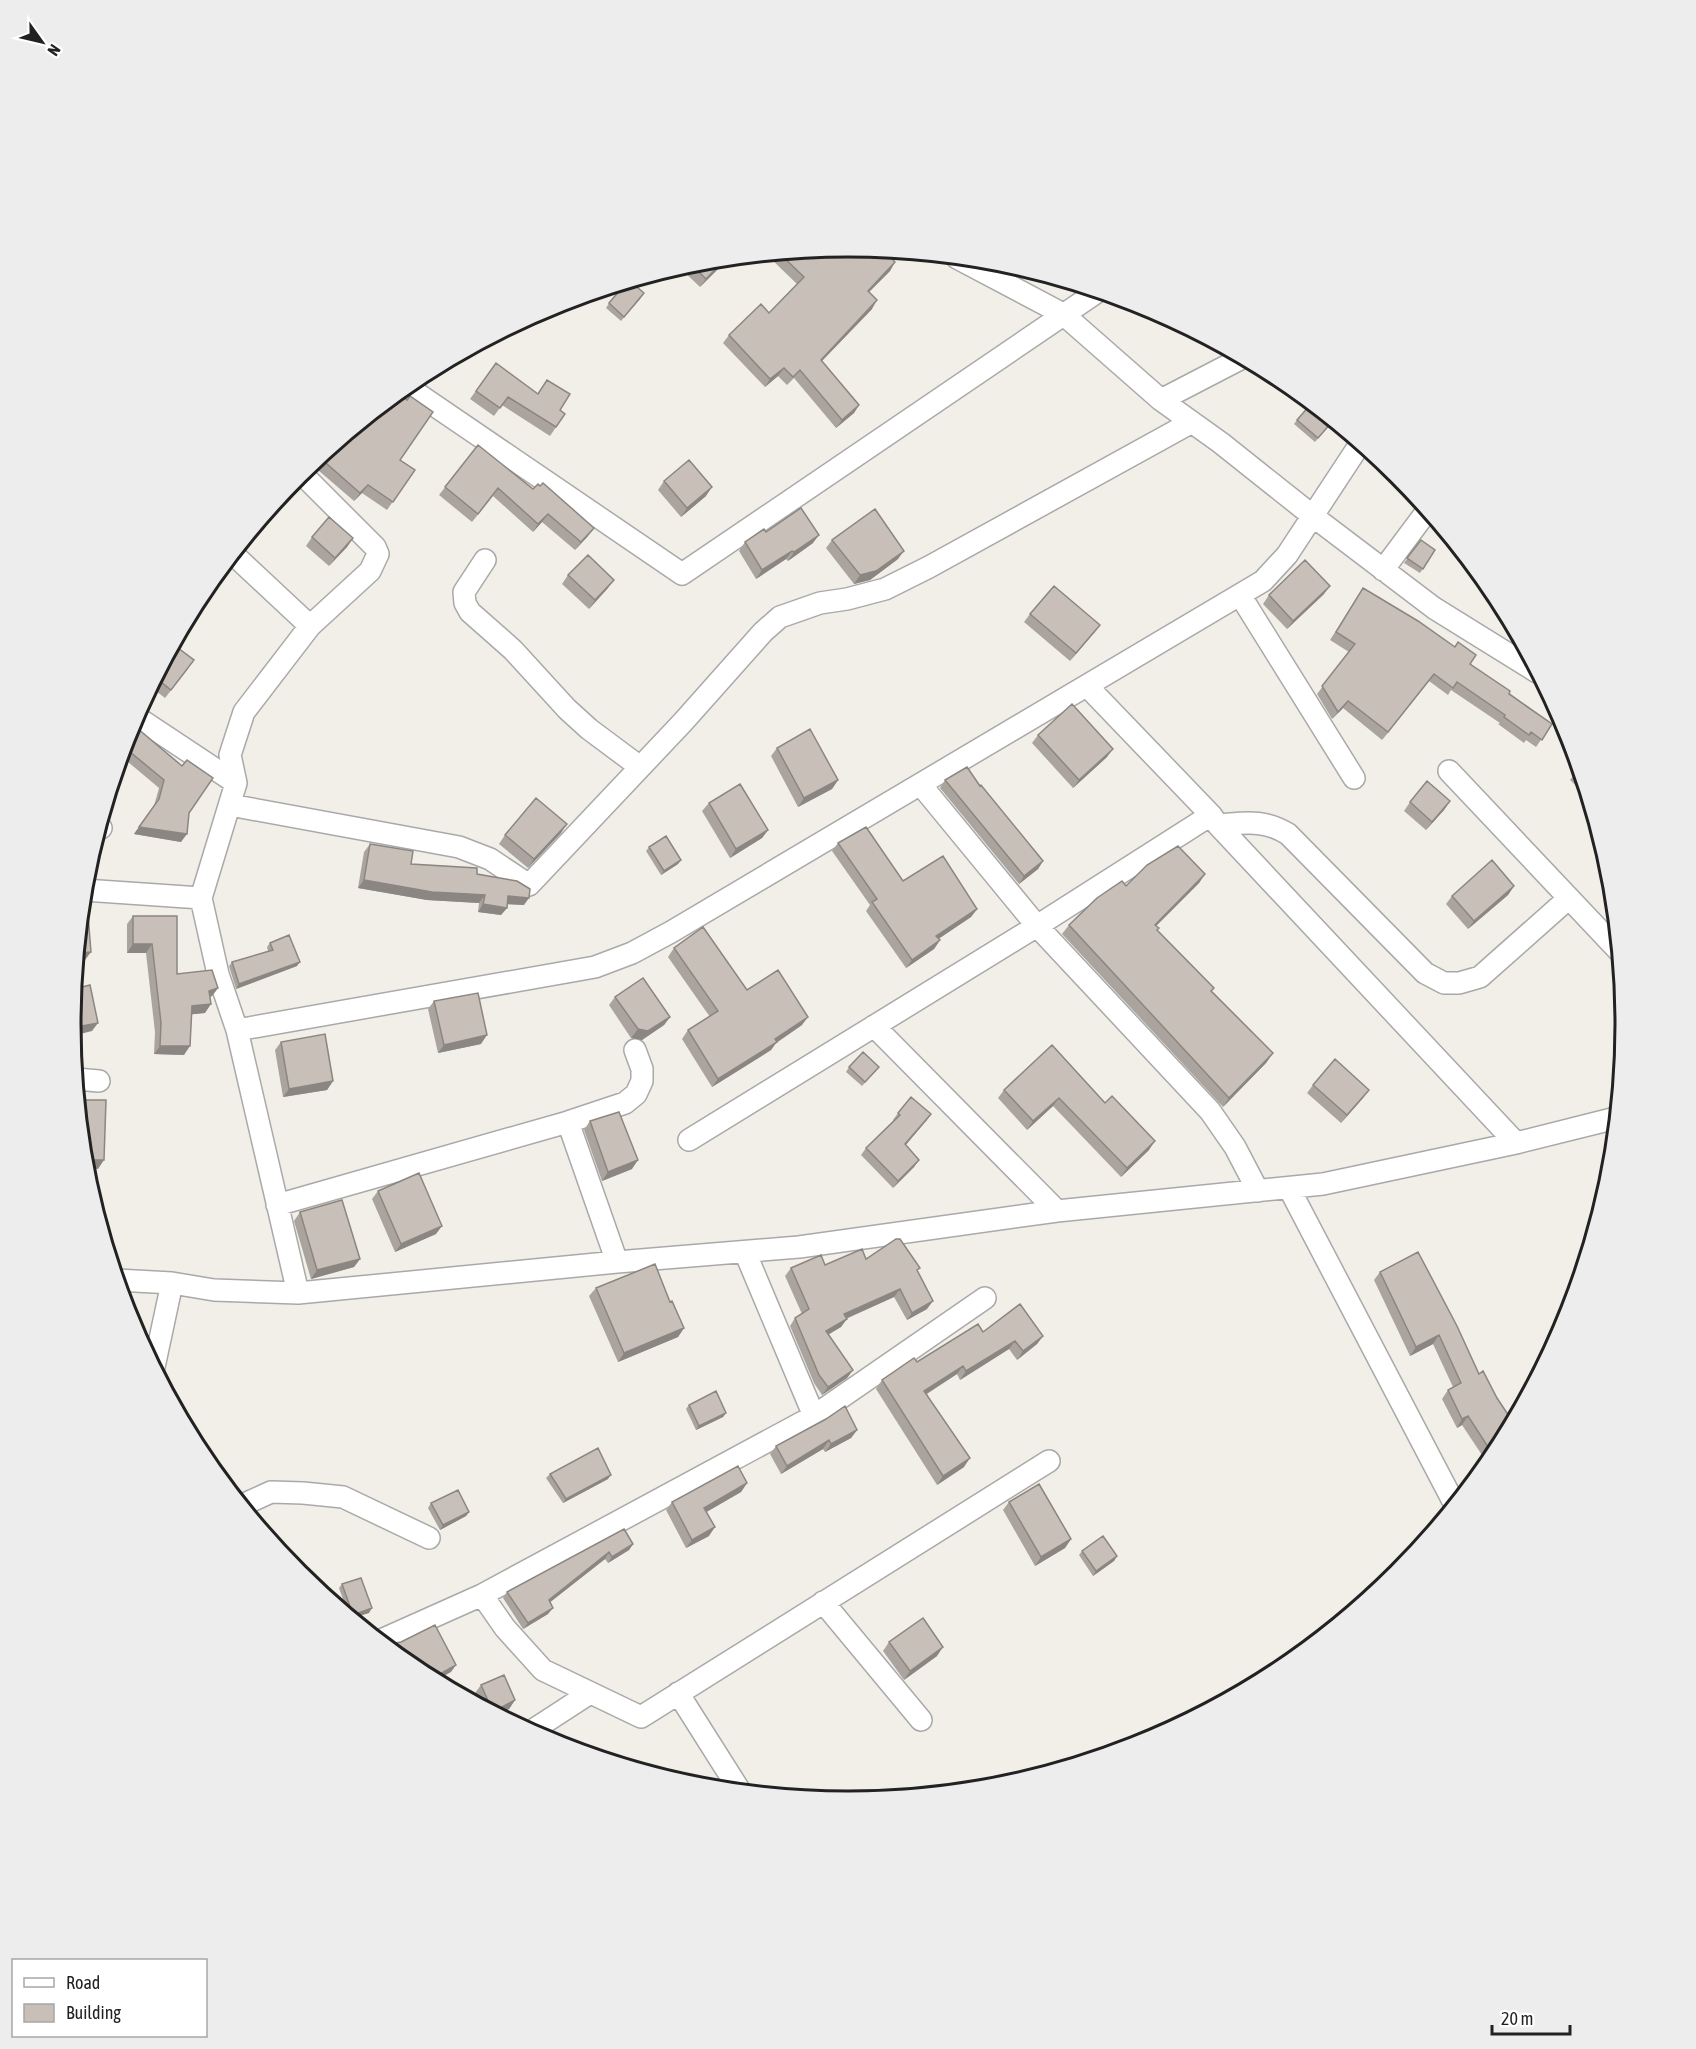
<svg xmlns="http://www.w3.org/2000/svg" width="1696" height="2049" font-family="'Asap Condensed',sans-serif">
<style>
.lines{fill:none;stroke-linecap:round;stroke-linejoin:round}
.minor-casing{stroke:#a9a9a9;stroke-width:24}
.minor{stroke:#fff;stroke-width:21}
.wall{fill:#aba49e}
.shaded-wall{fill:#8b8681}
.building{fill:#c7bfb8;stroke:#8b8681;stroke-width:1.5}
.rim{fill:none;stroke:#222;stroke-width:3}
</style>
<rect width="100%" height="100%" fill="#f2efe9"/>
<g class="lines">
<!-- minor casing -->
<g class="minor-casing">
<path id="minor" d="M957 258 1063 314 1161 400 1221 443 1314 517 1434 608 1537 672
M406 386 682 574 1097 292
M1161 400 1242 358
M301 473 375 547 378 554 370 571 310 626
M233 554 310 626 244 712 230 755 236 783 201 898 218 974 237 1030 298 1293
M485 560 464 592 465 603 470 612 513 650 567 709 589 729 640 767
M1383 570 1427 511
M1240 595 1354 778
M1087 686 1211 815 1218 825 1516 1143
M135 716 236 783
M1449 771 1618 950
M921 785 1037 926 1210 1111 1235 1147 1258 1191
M230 805 459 847 490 859 529 885 683 722 763 632 780 617 820 603 847 599 885 589 929 567 1192 422
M1218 825C1245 823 1264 819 1288 834L1425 973 1444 983H1459L1480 977 1569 898
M99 827 101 828
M84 890 201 898
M874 1026 1057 1211
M237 1030 595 967 632 953 671 932 1263 581 1287 555 1360 444
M76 1079 99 1081
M568 1122 617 1262
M689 1140 1037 926 1211 815
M1289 1188 1455 1505
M277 1205 568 1122 625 1103 636 1094 642 1081V1069L635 1050
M745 1252 814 1416
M117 1280 172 1283 214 1290 298 1293 617 1262 799 1247 1057 1211 1323 1184 1516 1143 1616 1118
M154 1367 172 1283
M243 1507 249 1502 271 1492 303 1493 343 1497 429 1538
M482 1595 505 1628 543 1670 641 1717 1049 1461
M823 1602 921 1720
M379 1641 482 1595 814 1416 985 1298
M678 1693 740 1791
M530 1732 590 1693"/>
</g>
<!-- minor -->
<use href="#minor" class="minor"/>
</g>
<!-- wall -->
<path class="wall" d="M848 247 872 252 895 262 890 271 869 292 872 309 822 361 859 405 854 413 836 428 794 378 787 385 778 376 765 387 723 343 729 335 769 313 797 284 767 255Z
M728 259 700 287 679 267 697 262Z
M641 298 621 321 606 308 609 303Z
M496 363 565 414 550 436 502 405 494 416 470 399Z
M399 392 400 460 415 470 387 510 362 493 354 501 311 464Z
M1297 420 1331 423 1315 442 1294 424Z
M478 445 588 536 575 550 542 522 533 532 493 496 472 522 439 495Z
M664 481 706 496 681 517 658 490Z
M312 537 353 538 347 547 329 566 306 546Z
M832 540 898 559 870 580 854 584 826 548Z
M1421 540 1435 550 1420 573 1404 563Z
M745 542 813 543 788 561 786 559 756 579 739 551Z
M568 575 608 588 589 609 562 584Z
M1363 588 1470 664 1552 724 1536 747 1526 740 1524 743 1498 724 1500 723 1451 690 1448 695 1429 681 1382 740 1343 708 1332 719 1317 694 1349 652 1330 640Z
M1324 594 1287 629 1263 604 1269 595Z
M1030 614 1100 625 1070 661 1024 622Z
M174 645 188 669 165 698 151 687Z
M137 728 189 813 181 842 134 834 154 806 159 788 121 756 125 744Z
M1038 735 1107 757 1073 788 1032 743Z
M777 748 838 780 832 789 798 807 771 756Z
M1579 768 1587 796 1570 780Z
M945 780 1043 861 1038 869 1019 884 940 788Z
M1450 801 1444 810 1426 830 1404 811 1410 802Z
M709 803 768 830 762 838 730 858 702 811Z
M561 833 528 868 499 844 505 835Z
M838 843 903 881 977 909 971 917 938 939 940 940 934 949 906 968 866 911 870 905 832 851Z
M370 844 411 864 524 905 507 904V908L501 915 478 912 479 903 427 900 358 888 364 852Z
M649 847 681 860 678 864 661 875 646 851Z
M1205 874 1199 883 1156 926 1157 931 1214 988 1212 991 1273 1053 1266 1063 1223 1107 1062 934 1069 925 1126 886Z
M1514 886 1508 895 1468 929 1446 904 1452 896Z
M133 916 177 974 218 988 212 996 210 997 205 1013 192 1014 184 1055 154 1054 155 1032 146 953H127V924Z
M270 943 297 966 236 989 229 966 232 962 268 951 267 947Z
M674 948 747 990 802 1025 776 1043 771 1050 712 1087 682 1039 688 1030 710 1017 668 957Z
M615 997 670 1017 664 1025 642 1040 631 1038 609 1005Z
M434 1001 481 1044 438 1053 428 1009Z
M281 1042 333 1081 327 1090 283 1097 275 1050Z
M1052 1045 1149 1150 1121 1177 1053 1106 1027 1130 998 1098 1004 1090Z
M849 1067 876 1071 862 1086 846 1072Z
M1313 1085 1363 1098 1341 1123 1307 1093Z
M898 1113 931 1114 926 1121 905 1145 919 1160 914 1167 893 1188 861 1155 866 1148 893 1121V1120Z
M590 1121 632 1169 602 1181 584 1130Z
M378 1191 436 1234 395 1252 372 1199Z
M300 1212 360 1259 354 1267 311 1279 294 1221Z
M866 1259 918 1272 927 1309 907 1320 894 1297 846 1319 841 1327 828 1335 853 1370 847 1378 822 1395 814 1383 790 1326 795 1318 802 1314 785 1276 791 1268 825 1265Z
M1380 1272 1479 1374 1497 1398 1513 1422 1484 1458 1462 1425 1457 1428 1442 1399 1448 1390 1453 1387 1433 1344 1410 1356 1374 1280Z
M596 1288 670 1302 684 1328 678 1337 618 1362 589 1296Z
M1043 1336 1037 1344 1017 1360 1009 1349 960 1380 957 1374 927 1394 964 1467 937 1485 876 1389 882 1380 917 1362Z
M689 1405 726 1413 723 1417 696 1430 686 1409Z
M857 1430 851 1438 825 1452 823 1449 781 1474 770 1454 776 1446Z
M550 1474 608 1479 563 1503 546 1478Z
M747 1483 741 1492 706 1512 709 1536 686 1548 666 1510 672 1502Z
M1009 1502 1071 1539 1065 1548 1035 1566 1003 1510Z
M431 1503 469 1512 466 1516 440 1530 428 1508Z
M633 1544 629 1550 608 1563 605 1559 550 1602 548 1614 523 1629 503 1598 507 1592Z
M1082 1551 1117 1556 1114 1561 1093 1576 1079 1555Z
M342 1584 369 1613 352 1618 349 1616 339 1588Z
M889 1642 937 1656 904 1680 883 1651Z
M481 1685 515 1700 509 1709 498 1715 480 1705 475 1693Z"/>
<!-- shaded-wall -->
<path class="shaded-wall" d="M725 259H728L700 287 706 279Z
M895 262 890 271 862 299 868 291Z
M877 300 872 309 815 368 821 360Z
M784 368 778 376 765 387 770 379Z
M859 405 854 413 836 428 842 420Z
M368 485 362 493 354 501 360 493Z
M712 487 706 496 681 517 687 508Z
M548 514 542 522 533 532 538 524Z
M594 528 588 536 575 550 581 542Z
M819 535 813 543 788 561 794 552Z
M353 538 347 547 329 566 335 558Z
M792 551 786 559 756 579 762 570Z
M904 551 898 559 870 580 854 584 860 575Z
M614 580 608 588 589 609 595 600Z
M1330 586 1324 594 1287 629 1293 621Z
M1100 625 1094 633 1070 661 1076 653Z
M1434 674 1429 681 1382 740 1388 732Z
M1348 701 1343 708 1332 719 1338 712Z
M1113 749 1107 757 1073 788 1079 780Z
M838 780 832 789 798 807 804 798Z
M1450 801 1444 810 1426 830 1432 822Z
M567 824 561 833 528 868 534 859Z
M139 827 187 834 181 842 134 834Z
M768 830 762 838 730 858 736 849Z
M681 860 678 864 661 875 664 871Z
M1043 861 1038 869 1019 884 1024 876Z
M1205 874 1199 883 1148 934 1155 925Z
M364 880 485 895 479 903 427 900 358 888Z
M1514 886 1508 895 1468 929 1474 921Z
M508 896 529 898 524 905 503 904Z
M483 904 507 908 501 915 478 912Z
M977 909 971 917 931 944 936 936Z
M940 940 934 949 906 968 912 960Z
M133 944H152L146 953H127Z
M91 952 85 960 77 961 78 953Z
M300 962 297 966 236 989 239 984Z
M218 988 212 996 203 999 209 991Z
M211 1004 205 1013 186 1015 192 1006Z
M670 1017 664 1025 642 1040 631 1038 638 1029Z
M808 1017 802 1025 776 1043 771 1050 712 1087 718 1079 775 1039Z
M98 1023 92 1031 72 1036 71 1028Z
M487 1035 481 1044 438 1053 444 1045Z
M160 1046H190L184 1055 154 1054Z
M1273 1053 1266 1063 1223 1107 1229 1098Z
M333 1081 327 1090 283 1097 289 1089Z
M1369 1090 1363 1098 1341 1123 1347 1115Z
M1059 1098 1053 1106 1027 1130 1033 1121Z
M931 1114 926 1121 900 1152 905 1144Z
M1155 1141 1149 1150 1121 1177 1127 1168Z
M84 1160H104L98 1169 85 1168Z
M638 1160 632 1169 602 1181 608 1172Z
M919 1160 914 1167 893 1188 898 1181Z
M442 1226 436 1234 395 1252 401 1244Z
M360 1259 354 1267 311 1279 317 1270Z
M900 1289 894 1297 838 1322 844 1314Z
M933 1301 927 1309 907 1320 912 1313Z
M847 1319 841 1327 820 1339 826 1331Z
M684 1328 678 1337 618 1362 624 1353Z
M1439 1335 1433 1344 1410 1356 1416 1347Z
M1043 1336 1037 1344 1017 1360 1023 1351Z
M1015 1341 1009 1349 960 1380 966 1371Z
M963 1366 957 1374 918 1399 924 1391Z
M853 1370 847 1378 822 1395 828 1387Z
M726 1413 723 1417 696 1430 699 1426Z
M1468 1416 1462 1425 1457 1428 1462 1419Z
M857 1430 851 1438 825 1452 831 1444Z
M829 1440 823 1449 781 1474 787 1466Z
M1502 1442 1499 1449 1484 1458 1490 1450Z
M970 1458 964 1467 937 1485 943 1476Z
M611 1475 608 1479 563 1503 566 1499Z
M747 1483 741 1492 698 1517 704 1508Z
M469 1512 466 1516 440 1530 443 1525Z
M715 1527 709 1536 686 1548 692 1540Z
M1071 1539 1065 1548 1035 1566 1041 1557Z
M633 1544 629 1550 608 1563 612 1557Z
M609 1552 605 1559 544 1607 549 1600Z
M1117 1556 1114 1561 1093 1576 1096 1571Z
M372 1608 369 1613 352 1618H351L353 1615Z
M553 1608 548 1614 523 1629 528 1623Z
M943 1647 937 1656 904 1680 910 1671Z
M456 1665 451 1672 435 1681 431 1679Z
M515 1700 509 1709 498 1715 493 1712Z"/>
<!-- building -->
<path class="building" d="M848 247 870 249 872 252 875 250H883L895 262 868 291 877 300 821 360 859 405 842 420 800 370 793 377 784 368 770 379 729 335 761 304 769 313 804 277 780 254Z
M725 259 706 279 691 264 697 262Z
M631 282 644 293 624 317 609 303 626 283Z
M496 363 538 394 547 380 570 394 560 410 565 414 556 427 508 397 500 408 476 391Z
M399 392 407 400 410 396 433 412 400 460 415 470 393 502 368 485 360 493 319 457Z
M1310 405 1331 423 1318 438 1297 420Z
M478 445 533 489 538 484 540 486 543 483 594 528 581 542 548 514 538 524 498 488 478 514 445 487Z
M689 460 712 487 687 508 664 481Z
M801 508 819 535 794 552 792 551 762 570 745 542 764 529 766 532Z
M875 509 904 551 876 571 860 575 832 540Z
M329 517 353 538 335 558 312 537Z
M1421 540 1435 550 1423 569 1407 558Z
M588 555 614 580 595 600 568 575Z
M1305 560 1330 586 1293 621 1269 595Z
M1054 586 1100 625 1076 653 1030 614Z
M1363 588 1418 621 1455 647 1458 642 1476 655 1470 664 1510 691 1509 694 1552 724 1542 740 1531 732 1529 735 1504 717 1505 715 1457 682 1453 688 1434 674 1388 732 1348 701 1338 712 1322 686 1355 644 1336 632Z
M174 645 194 660 171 690 156 678Z
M1072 704 1113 749 1079 780 1038 735Z
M137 728 182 766 187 760 213 778 189 813 187 834 139 827 159 799 164 780 124 747 125 744Z
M810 729 838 780 804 798 777 748Z
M967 767 980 786 981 785 1043 861 1024 876 945 780Z
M1579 768 1581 776 1576 771Z
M1427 781 1450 801 1432 822 1410 802Z
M740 784 768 830 736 849 709 803Z
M536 798 567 824 534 859 505 835Z
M866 827 903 881 943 856 977 909 936 936 940 940 912 960 872 902 877 899 838 843Z
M666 836 681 860 664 871 649 847Z
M370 844 413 851 411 864 477 868V874L517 881 530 889 529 898 508 896 507 908 483 904 485 895 432 892 364 880Z
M1178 846 1205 874 1155 925 1159 928 1157 930 1214 988 1211 991 1273 1053 1229 1098 1069 925 1097 898 1122 881 1126 886 1147 865Z
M1492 860 1514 886 1474 921 1452 896Z
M88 915 91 952 78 953 81 916Z
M133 916H177V974L212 970 218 988 209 991 211 1004 192 1006 190 1046H160L161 1023 152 944H133Z
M703 927 747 990 778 970 808 1017 775 1039 777 1042 718 1079 688 1030 718 1011 674 948Z
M289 935 300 962 239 984 232 962 273 950 270 943Z
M643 978 670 1017 648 1031 638 1029 615 997Z
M90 985 98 1023 71 1028V1024L74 989Z
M478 993 487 1035 444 1045 434 1001Z
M325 1034 333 1081 289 1089 281 1042Z
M1052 1045 1105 1103 1112 1096 1155 1141 1127 1168 1059 1098 1033 1121 1004 1090Z
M863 1052 879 1067 865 1082 849 1067Z
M1335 1059 1369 1090 1347 1115 1313 1085Z
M911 1097 931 1114 905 1144 919 1160 898 1181 866 1148 900 1115 898 1113Z
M78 1100H106L104 1160H84Z
M619 1112 638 1160 608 1172 590 1121Z
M419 1173 442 1226 401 1244 378 1191Z
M342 1200 360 1259 317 1270 300 1212Z
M896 1239H900L920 1268 917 1270 933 1301 912 1313 900 1289 844 1314 847 1319 826 1331 853 1370 828 1387 819 1375 795 1318 809 1309 791 1268 821 1255 825 1265 862 1249 866 1259Z
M1418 1252 1457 1326 1479 1374 1483 1371 1497 1398 1513 1422 1502 1442 1490 1450 1468 1416 1462 1419 1448 1390 1461 1383 1439 1335 1416 1347 1380 1272Z
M655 1264 670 1302 672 1301 684 1328 624 1353 596 1288Z
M1020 1304 1043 1336 1023 1351 1015 1341 966 1371 963 1366 924 1391 970 1458 943 1476 882 1380 914 1358 917 1362 978 1324 983 1332Z
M716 1391 726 1413 699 1426 689 1405Z
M845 1406 857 1430 831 1444 829 1440 787 1466 776 1446 826 1419Z
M598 1448 611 1475 566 1499 550 1474Z
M738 1466 747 1483 704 1508 715 1527 692 1540 672 1502Z
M1039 1484 1071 1539 1041 1557 1009 1502Z
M458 1490 469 1512 443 1525 431 1503Z
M268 1525 281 1553 261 1528Z
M624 1529 633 1544 612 1557 609 1552 549 1600 553 1608 528 1623 507 1592Z
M1103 1536 1117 1556 1096 1571 1082 1551Z
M361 1578 372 1608 353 1615 342 1584Z
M923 1618 943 1647 910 1671 889 1642Z
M435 1625 456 1665 431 1679 416 1671 384 1645 401 1642Z
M504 1675 515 1700 493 1712 481 1685Z
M545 1734 549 1742 539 1737Z"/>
<!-- crop -->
<path d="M0 0H1696V2049H0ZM81 1024a767 767 0 1 1 1534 0a767 767 0 1 1-1534 0Z" fill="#ededed" fill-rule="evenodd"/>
<path class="rim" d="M81 1024a767 767 0 1 1 1534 0a767 767 0 1 1-1534 0Z"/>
<!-- legend -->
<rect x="12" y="1959" width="195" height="78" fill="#ffffff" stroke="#a7a7a7" stroke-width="1.5"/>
<rect x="24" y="1978" width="30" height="9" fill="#ffffff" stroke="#a7a7a7" stroke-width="1.5"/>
<text x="66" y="1989" font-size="18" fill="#222222">Road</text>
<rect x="24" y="2004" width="30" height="18" fill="#c7bfb8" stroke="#a7a7a7" stroke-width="1.5"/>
<text x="66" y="2019" font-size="18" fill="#222222">Building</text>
<!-- north arrow -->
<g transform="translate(42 42) rotate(124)" stroke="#ffffff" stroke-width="4.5" paint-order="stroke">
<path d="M0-4.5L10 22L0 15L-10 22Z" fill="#222222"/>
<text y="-9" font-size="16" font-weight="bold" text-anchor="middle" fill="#222222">N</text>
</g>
<!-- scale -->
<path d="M1492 2025v9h78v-9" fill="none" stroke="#222222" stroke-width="3"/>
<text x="1501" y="2025" font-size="18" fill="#222222" stroke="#ffffff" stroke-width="4.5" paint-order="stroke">20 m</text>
</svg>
